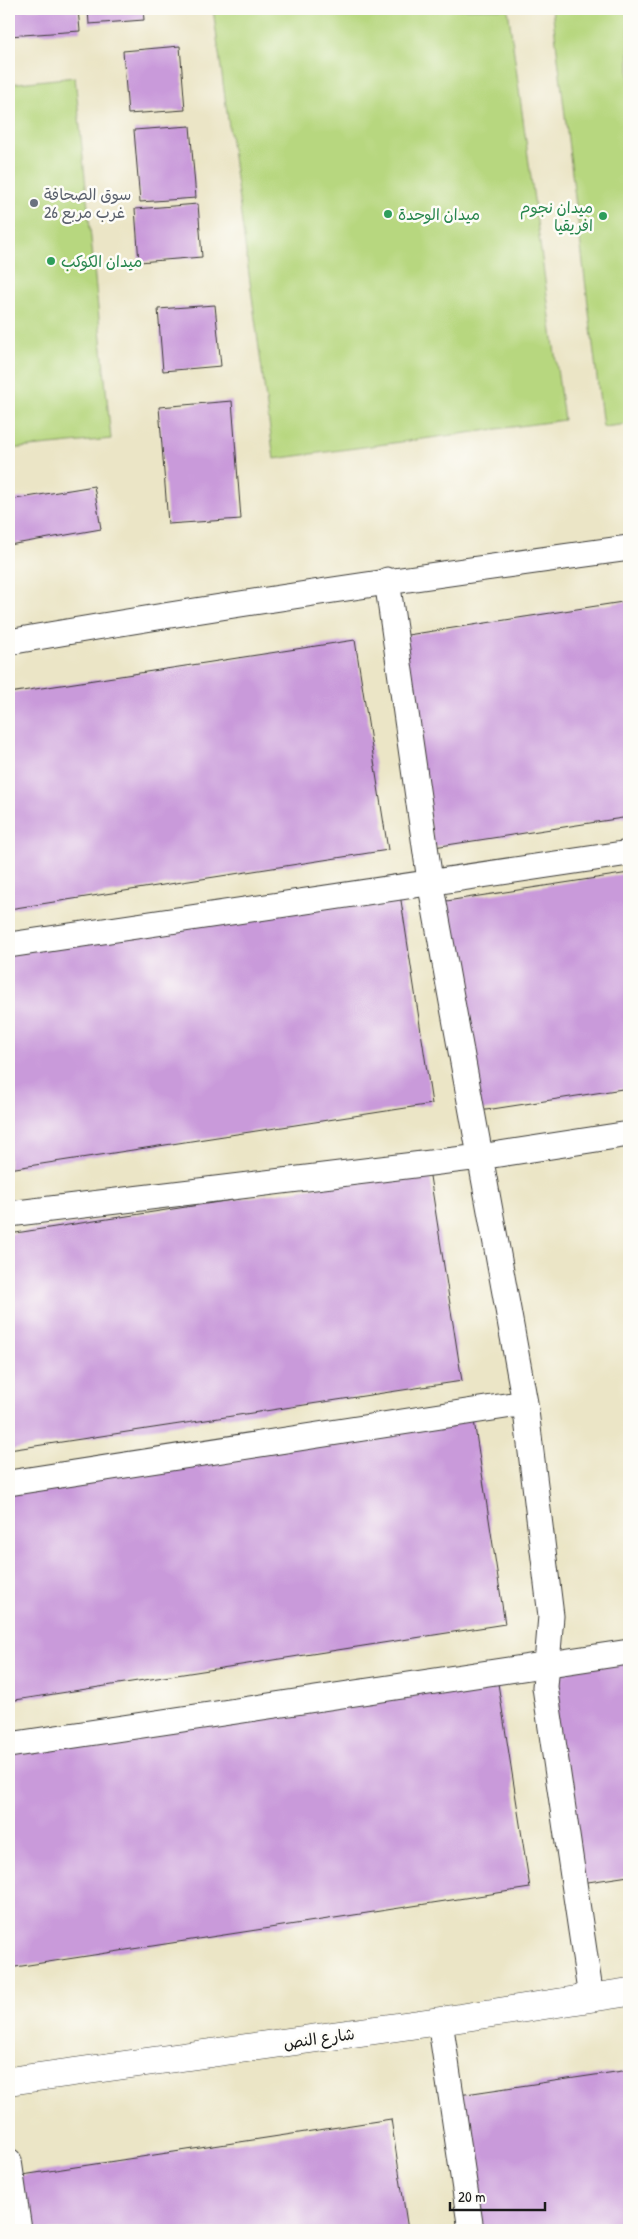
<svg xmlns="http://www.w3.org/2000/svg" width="638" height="2239" font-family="'Patrick Hand','Playpen Sans Arabic',sans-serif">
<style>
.green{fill:#b7d77f;stroke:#6a7a4e}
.building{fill:#c99ada}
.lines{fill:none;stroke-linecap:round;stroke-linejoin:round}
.street-casing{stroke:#3b3a36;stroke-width:27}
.secondary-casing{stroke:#3b3a36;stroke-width:29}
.street{stroke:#fff;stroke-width:25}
.secondary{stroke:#fff;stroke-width:28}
.worship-dot{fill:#6b7280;stroke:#fdfcf7;stroke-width:2}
.leisure-dot{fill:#2e9e5b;stroke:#fdfcf7;stroke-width:2}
.labels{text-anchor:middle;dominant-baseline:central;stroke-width:5;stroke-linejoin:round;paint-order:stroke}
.worship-label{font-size:16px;fill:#5b616d;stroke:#fdfcf7;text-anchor:start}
.leisure-label{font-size:16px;fill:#27864d;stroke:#fdfcf7;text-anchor:start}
.street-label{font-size:16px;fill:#1c1c1c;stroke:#fdfcf7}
</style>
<rect width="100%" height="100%" fill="#fdfcf7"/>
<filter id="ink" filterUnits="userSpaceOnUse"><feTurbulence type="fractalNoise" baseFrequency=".02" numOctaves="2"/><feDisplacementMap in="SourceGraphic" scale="10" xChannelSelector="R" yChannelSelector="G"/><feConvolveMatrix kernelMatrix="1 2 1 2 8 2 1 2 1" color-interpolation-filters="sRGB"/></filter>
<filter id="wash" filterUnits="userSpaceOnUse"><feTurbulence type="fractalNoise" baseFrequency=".0096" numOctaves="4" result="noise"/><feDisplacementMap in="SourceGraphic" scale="20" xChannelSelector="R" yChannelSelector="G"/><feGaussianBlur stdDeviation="1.12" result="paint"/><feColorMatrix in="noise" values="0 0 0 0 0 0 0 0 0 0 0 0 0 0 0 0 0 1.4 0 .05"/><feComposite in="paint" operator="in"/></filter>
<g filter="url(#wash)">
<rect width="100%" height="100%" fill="#ebe5c6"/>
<!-- green -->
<path class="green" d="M213 9H508L564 420 274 459Z
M552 9H629V424L603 427Z
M75 77 111 439 9 449V84Z"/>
<g id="blocks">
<!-- building -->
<path class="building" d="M9 9H78L80 31 9 36Z
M88 9H143L144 20 89 24Z
M180 46 185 110 128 114 123 51Z
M190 126 196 198 140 202 134 130Z
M198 204 202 257 139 262 135 209Z
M215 305 221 366 163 371 158 309Z
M232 401 241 519 168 524 159 407Z
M94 486 101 529 9 545V500Z
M629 601V817L434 847 401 636Z
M355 640 388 850 9 909V693Z
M629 873V1088L473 1112 440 902Z
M400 894 432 1104 9 1169V953Z
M429 1170 462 1381 9 1450V1234Z
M473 1414 505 1624 9 1701V1485Z
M629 1661V1876L581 1883 548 1673Z
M497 1677 530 1888 9 1968V1752Z
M629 2070V2230H478L459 2095Z
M391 2119 408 2230H24L16 2176Z"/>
</g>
</g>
<g filter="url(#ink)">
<use href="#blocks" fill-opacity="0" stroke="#3b3a36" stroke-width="1"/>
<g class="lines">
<!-- street casing -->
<g class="street-casing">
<path id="street" d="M387 580 430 881 525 1403 551 1616 545 1687 591 1998
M9 642C215 606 422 576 629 548
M9 945 629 853
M9 1214 480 1157 629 1134
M9 1483 525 1403
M9 1745 629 1652
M440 2021 471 2230
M9 2161 19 2230"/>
</g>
<!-- secondary casing -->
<g class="secondary-casing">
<path id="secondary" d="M9 2081 440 2021 629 1992"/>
</g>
<!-- street -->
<use href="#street" class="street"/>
<!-- secondary -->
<use href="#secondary" class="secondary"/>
</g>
</g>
<!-- markers -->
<circle class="worship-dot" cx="34" cy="203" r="5"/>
<g class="leisure-dot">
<circle cx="388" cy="214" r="5"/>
<circle cx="603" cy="216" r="5"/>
<circle cx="51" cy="261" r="5"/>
</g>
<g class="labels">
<!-- worship labels -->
<g class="worship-label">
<text x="44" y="194">سوق الصحافة<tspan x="44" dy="18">غرب مربع 26</tspan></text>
</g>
<!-- leisure labels -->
<g class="leisure-label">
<text x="593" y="207" text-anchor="end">ميدان نجوم<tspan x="593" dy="18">افريقيا</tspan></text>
<text x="398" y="214">ميدان الوحدة</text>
<text x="61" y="261">ميدان الكوكب</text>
</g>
<!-- street labels -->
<g class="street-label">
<text transform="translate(319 2038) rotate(-8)">شارع النص</text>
</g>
</g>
<!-- margin -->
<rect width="638" height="2239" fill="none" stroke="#fdfcf7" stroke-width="30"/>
<!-- scale -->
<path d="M450 2202v8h95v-8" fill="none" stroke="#1c1c1c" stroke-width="2.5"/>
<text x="458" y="2202" font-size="15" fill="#1c1c1c" stroke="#fdfcf7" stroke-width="4" paint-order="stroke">20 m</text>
</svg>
